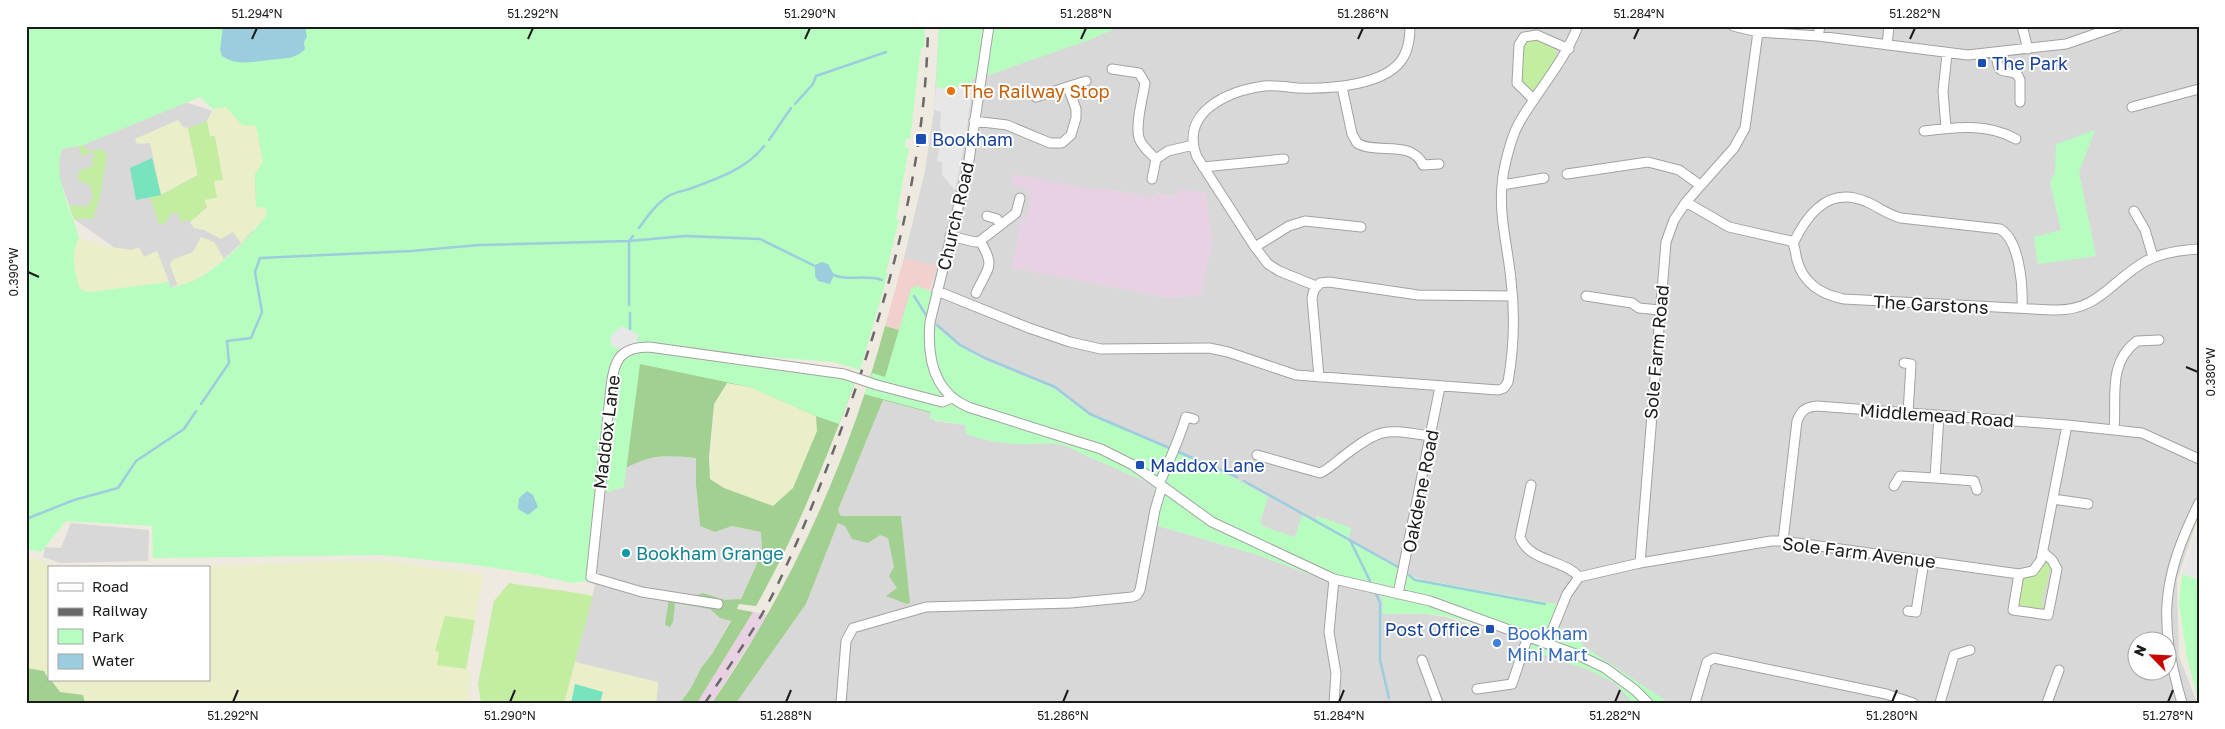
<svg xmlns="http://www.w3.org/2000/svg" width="2225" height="729" font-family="'Golos Text',sans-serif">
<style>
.residential{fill:#d9d8d8;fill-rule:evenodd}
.commercial{fill:#f1d0cd}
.industrial{fill:#e7d1e2}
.farmland{fill:#eaefc9}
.grass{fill:#c3eda1}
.forest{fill:#a1d091;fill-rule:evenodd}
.park{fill:#b7fdc0;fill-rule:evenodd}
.pitch{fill:#77e4be}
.parking{fill:#e7e7e7}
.water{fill:#9ccddf}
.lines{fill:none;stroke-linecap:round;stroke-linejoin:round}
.stream{stroke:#9ccddf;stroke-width:2.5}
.minor-casing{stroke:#a2a2a2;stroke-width:11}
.minor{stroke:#fff;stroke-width:9}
.rail{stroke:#696969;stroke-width:2.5;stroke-dasharray:10 10;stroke-linecap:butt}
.minor-bridge-casing{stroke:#a2a2a2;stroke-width:11;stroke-linecap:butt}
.minor-bridge{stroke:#fff;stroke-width:9}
.ticks{fill:none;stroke:#1b1b1b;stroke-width:2}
.transit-dot{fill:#1a4fb4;stroke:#fff;stroke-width:2}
.food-dot{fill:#e8710a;stroke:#fff;stroke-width:2}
.culture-dot{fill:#0f9aa8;stroke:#fff;stroke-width:2}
.shop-dot{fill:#3f7fe0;stroke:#fff;stroke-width:2}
.labels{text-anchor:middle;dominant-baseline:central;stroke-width:4;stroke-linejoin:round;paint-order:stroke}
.transit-label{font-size:18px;fill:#164399;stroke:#fff;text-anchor:start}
.food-label{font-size:18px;fill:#c56008;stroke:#fff;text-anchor:start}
.street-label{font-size:18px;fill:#1b1b1b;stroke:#fff}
.culture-label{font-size:18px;fill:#0d838f;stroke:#fff;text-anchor:start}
.shop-label{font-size:18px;fill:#366cbe;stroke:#fff;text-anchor:start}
.neatline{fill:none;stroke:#1b1b1b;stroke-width:2}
.ticks-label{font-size:12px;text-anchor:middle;fill:#1b1b1b}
</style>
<rect width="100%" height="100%" fill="#eeeae0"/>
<!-- residential -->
<path class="residential" d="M939 26H2199V515L2177 580 2179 656 2197 703H736L806 604 841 516 838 510 883 400 931 413 935 421 966 425 1015 444 1057 443 1071 447 1078 452 1154 485 1155 489 1148 523 1255 554 1342 586 1380 594 1383 602V614H1426L1445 617 1512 637 1539 647 1557 605 1419 579 1347 541 1351 528 1317 516 1315 522 1303 515 1295 538 1262 526 1260 522 1268 497 1225 473 1089 415 1053 388 984 360 959 346 934 325 925 320 936 267 904 258 925 171 934 110ZM1025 188 1098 190 1099 188 1155 198 1156 193 1177 197 1178 189 1201 295 1169 298 1013 268 1021 220 1026 221 1031 197ZM2138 642H2168V672H2138Z
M185 102 256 125 263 161 253 232 224 259 171 288 74 219 58 174 59 158 61 149 83 145Z
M671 456 696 458V485L700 526 715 532 732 526 761 532 762 552 733 616 712 654 701 668 691 688 680 703H656L658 683 575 662 595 585 592 583 595 578 604 493 624 487 626 468 642 459Z
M71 523 149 530 148 561 60 563 43 557 45 547 61 548Z"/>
<!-- commercial -->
<path class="commercial" d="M904 258 937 266 930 290 917 286 911 289 899 330 885 326Z"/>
<!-- industrial -->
<path class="industrial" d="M1013 174 1098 190 1099 188 1155 198 1156 193 1176 197 1178 189 1206 193 1212 242 1201 295 1169 298 1012 268 1021 220H1026L1031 197 1025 188 1011 185Z
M753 612 768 615 712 703H697Z"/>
<!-- farmland -->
<path class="farmland" d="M226 107 232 113 256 125 263 161 255 175 256 206 266 208 267 215 241 243 233 232 221 239 204 230 194 228 190 222 207 207 204 200 214 181 215 136 210 137 207 121 213 109Z
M178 120 183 127 188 128 198 175 161 195 150 143 137 144 135 139Z
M201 237 214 242 224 259 197 280 178 286 170 265 172 260 193 252Z
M79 238 104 246 132 250 139 247 144 257 157 251 169 282 89 292 80 289 75 274 74 247Z
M727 383 751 387 816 416 817 431 793 488 773 506 724 488 710 479 714 404Z
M26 557 43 561 55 568H49V680H209V568H98L230 566 331 561H385L483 575 475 620 445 616 436 651 439 652 437 665 471 670 467 703H62L26 697Z
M575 662 658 682 656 703H564Z"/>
<!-- grass -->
<path class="grass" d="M1535 38 1555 48 1557 58 1536 88 1529 91 1520 82 1523 44Z
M207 121 210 136H215L223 180 214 181 217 198 204 200 207 207 190 222 189 220 181 222 177 212 169 215 170 217 166 219 167 222 159 225 150 197 161 195 198 175 188 128Z
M83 145 88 151 101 149 107 154 100 197 93 219H74L69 205 88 207 93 196 89 184 78 181 79 171 93 166 91 159 95 157 93 152 81 156 79 146Z
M2045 560 2050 562 2051 567 2041 605 2047 606 2046 611 2017 606 2023 579 2037 572Z
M509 583C537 588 565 590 593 596L564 703H481L478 684 494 601Z
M445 616 475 620 466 669 437 665 439 652 435 651Z"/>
<!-- forest -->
<path class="forest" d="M916 286 932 292 925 320 931 413 883 400 838 510 841 516H901L910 603 907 604 886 596 897 588 889 576 894 567 888 538 880 535 868 543 852 539 845 526 838 523 806 604 736 703H712C791 589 849 459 885 326L899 330 911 289Z
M653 353 716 360 855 382C826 460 797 533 756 606L739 604 737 609 753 612 697 703H680L691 688 701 668 712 654 731 621 720 618 710 609 675 603 673 622 670 627 665 625 669 598 693 601 697 595 703 593 725 600 741 599 762 552 761 532 732 526 715 532 700 526 696 485V458C669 455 650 454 626 468L624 487 616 375ZM727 383 751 387 816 416 817 431 793 488 773 506 724 488 710 479 709 457 714 404Z
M26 668 44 671 49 680H51L60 692 83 695 85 703H26Z"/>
<!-- park -->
<path class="park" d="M26 26H925L924 48H921L910 139H906L905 147 909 148 896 219 899 220 886 273H888L860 370 834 362 727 354 654 344 653 353 823 373 855 382 839 424 816 416 750 387 640 364 624 487 604 493 595 578 592 583 586 581 571 583 537 575 476 565 382 555 153 558 152 526 66 521 41 552 26 549ZM200 97 213 109 226 107 242 125 256 126 263 161 255 175 256 207 266 208 267 215C248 238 224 264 197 279 190 283 180 285 171 288L169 282 89 292 80 289C75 273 70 253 79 238 72 210 52 178 62 149L83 145Z
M939 26H1121L1089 40 989 75 975 77 970 84 947 89 936 87Z
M2095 130 2079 172 2096 256 2038 264 2034 237 2061 230 2050 183 2055 171 2056 144Z
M916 286 932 292 925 320 934 325 959 346 984 360 1053 388 1089 415 1225 473 1268 497 1260 522 1262 526 1295 537 1302 515 1315 522 1317 516 1351 528 1348 541 1418 579 1557 604 1550 622 1560 627 1588 649 1669 703H1633L1615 683 1589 670 1528 650V643C1496 630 1460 616 1426 614 1411 613 1397 614 1382 614L1383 602 1380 594 1342 586 1255 554 1148 523 1155 489 1154 485 1078 452C1060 439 1038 445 1017 444 1001 443 981 440 966 434L965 425 929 419 931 412 864 394 872 373 885 377 911 289Z
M2182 574 2199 580V703L2187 658 2179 604Z"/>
<!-- pitch -->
<path class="pitch" d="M152 158 161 195 136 200 130 168Z
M575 684 603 692 600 703H571Z"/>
<!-- parking -->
<path class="parking" d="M973 81 966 136 955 190 942 175V162L937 161 942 132 940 125 941 112 934 110 936 87 947 89 970 84Z
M621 326 639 335 636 342 620 350 611 345V336Z
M2195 534 2199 535V580L2182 574Z"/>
<!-- water -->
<path class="water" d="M223 26H245L252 29 257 26H305L307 37 304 42 305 49C295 60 283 58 269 60 252 62 237 66 222 56L220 50Z
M822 262 828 264 834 275 830 284 818 281 815 276V265Z
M527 491 533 495 538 507 528 515 518 509 519 498Z"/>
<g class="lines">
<!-- stream -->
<path class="stream" d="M795 104 813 84 816 76 886 52
M769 140 791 108
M639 228C647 217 655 205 667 197 674 192 684 191 692 188 717 179 748 168 764 146
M831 274C848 282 863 274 882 280
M914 296 926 315
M629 305V241L633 236
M630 313V329
M937 325 960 345 985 358 1055 387 1090 414 1237 477
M201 404 229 363 227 341 251 338 262 312 255 272 260 258 411 251 479 245 629 241 685 236 760 239 817 267
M1244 481 1398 567
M26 519 74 500 118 488 136 461 184 429 196 411
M1350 540 1370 581
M1409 575 1415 580 1545 604
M1376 594 1380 603V660L1389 698"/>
<!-- minor casing -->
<g class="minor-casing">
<path id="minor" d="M989 26 968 167 930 322C927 356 933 392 968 407L1101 449 1133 465 1212 522 1334 579 1430 601 1578 655 1605 668 1635 690 1648 703
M1733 26 1758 32 1818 36 1968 55 2066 44 2118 26
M2022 26 2028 49
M1818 36 1820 26
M1887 45 1889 26
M1996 54C1999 77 2001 68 2017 74L2020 80V102
M1112 69 1139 73 1145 83C1143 97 1135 124 1139 138 1142 147 1150 153 1156 159L1168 151 1193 145
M1342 87 1352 134 1357 143C1376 155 1412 139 1423 165L1439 164
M1036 97 1086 81
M1534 100 1517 83 1519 45 1524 37 1537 35 1569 49
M2132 107 2199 89
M974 121 1007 125 1050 143H1062L1071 135 1076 118V109L1068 87
M1946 128 1943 91 1947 54
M1924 131C1955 127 1988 123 2016 139
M1203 167 1284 159
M1567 174 1648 162 1679 170 1700 185
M1152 179 1156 159
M1502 185 1544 178
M1686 202 1729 227 1791 241C1796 247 1795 253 1797 260 1803 283 1822 295 1844 299L2052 310C2099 312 2110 281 2146 261 2161 253 2182 250 2199 249
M2134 211 2145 230 2153 257
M987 216 997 219 1000 225
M950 236 975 242 980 241 1016 213 1020 198
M1793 244C1807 214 1829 185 1867 202 1879 207 1888 215 1901 218L2000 229C2020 240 2023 287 2022 308
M1255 247 1289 226 1305 221 1361 227
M1316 286 1279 271 1268 264 1255 247 1197 157C1179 112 1228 91 1264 86 1275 85 1287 87 1298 88 1328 89 1389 86 1404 56 1409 47 1410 36 1410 26
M937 291 1029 328 1070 342 1101 349 1209 348 1228 352 1296 375 1498 390 1504 388 1508 382C1514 348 1515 313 1511 280 1508 248 1499 218 1502 185 1503 169 1511 137 1519 123 1538 90 1564 62 1578 26
M976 293C988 267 996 267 980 241
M1586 296 1632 303 1639 308 1659 310
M1904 363 1911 364 1908 413
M1319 377 1312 298 1314 290 1320 283 1329 282 1418 295 1512 296
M877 385 942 402 952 398
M2114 430C2117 398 2107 363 2137 341L2159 340
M1257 455 1320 473C1329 469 1337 461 1345 455 1383 426 1385 430 1431 436
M1935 478 1974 481 1977 490
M1159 484C1169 462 1179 440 1186 417L1194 419
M1531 485 1520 537C1529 562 1564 559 1579 577
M1894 486 1900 476 1935 478 1939 415
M2053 499 2088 504
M1783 541 1797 421C1801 411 1805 407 1817 406L2067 425 2142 433 2199 459
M1640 563 1666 242 1674 220 1686 202 1734 148 1745 128 1758 32
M2019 574 2013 610 2048 615 2057 569 2052 560 2043 552
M1334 579 1329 632 1336 673 1334 703
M1398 594 1440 387
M718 604 642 592 591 577 611 387C614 360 620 347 649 347L844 374
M1908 611 1916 612 1924 561
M1547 643 1567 594 1579 577 1640 563 1771 541H1783L2019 574 2033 571 2041 560 2067 425
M1422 660 1438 703
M1477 689 1512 684 1528 636
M841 703 846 641 853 628 926 607 1071 603 1132 597 1137 595 1140 590 1155 510 1162 486
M1695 703 1707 662 1714 658 1886 694 1913 703
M1940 703 1954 655 1970 650
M2047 703 2059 670
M2182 703C2158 620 2161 580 2199 503"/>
</g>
<!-- minor -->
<use href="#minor" class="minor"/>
<!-- rail -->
<path class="rail" d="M705 703C729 666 755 630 775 590 802 534 825 475 846 416 891 291 926 160 928 26"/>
<!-- minor-bridge casing -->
<g class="minor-bridge-casing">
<path id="minor-bridge" d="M844 374 877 385"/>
</g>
<!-- minor-bridge -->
<use href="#minor-bridge" class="minor-bridge"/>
</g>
<!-- ticks -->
<path class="ticks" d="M252 39 257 28M528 39 533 28M805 39 810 28M1081 39 1086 28M1358 39 1363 28M1634 39 1639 28M1910 39 1915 28M28 272 39 277M2186 367 2198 372M233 702 238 690M510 702 515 690M786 702 791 690M1063 702 1068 690M1339 702 1344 690M1615 702 1620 690M1892 702 1897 690M2168 702 2173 690"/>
<!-- markers -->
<g class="transit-dot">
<rect x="1977" y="58" width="10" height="10" rx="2.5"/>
<rect x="915" y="133" width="12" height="12" rx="2.5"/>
<rect x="1135" y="460" width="10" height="10" rx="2.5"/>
<rect x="1485" y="624" width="10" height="10" rx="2.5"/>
</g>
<circle class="food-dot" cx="951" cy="91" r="5"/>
<circle class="culture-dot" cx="626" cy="553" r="5"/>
<circle class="shop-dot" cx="1497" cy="643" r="5"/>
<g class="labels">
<!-- transit labels -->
<g class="transit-label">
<text x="1992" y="63">The Park</text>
<text x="932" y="139">Bookham</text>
<text x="1150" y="465">Maddox Lane</text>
<text x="1480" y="629" text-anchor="end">Post Office</text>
</g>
<!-- food labels -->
<g class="food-label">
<text x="961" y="91">The Railway Stop</text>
</g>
<!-- street labels -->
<g class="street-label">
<text transform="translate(955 216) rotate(-77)">Church Road</text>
<text transform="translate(1931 304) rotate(3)">The Garstons</text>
<text transform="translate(1656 352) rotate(-85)">Sole Farm Road</text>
<text transform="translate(1937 415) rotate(4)">Middlemead Road</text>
<text transform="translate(606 432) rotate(-83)">Maddox Lane</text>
<text transform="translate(1420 491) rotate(-79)">Oakdene Road</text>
<text transform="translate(1859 552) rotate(7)">Sole Farm Avenue</text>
</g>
<!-- culture labels -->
<g class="culture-label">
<text x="636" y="553">Bookham Grange</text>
</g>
<!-- shop labels -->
<g class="shop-label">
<text x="1507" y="633">Bookham<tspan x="1507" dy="21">Mini Mart</tspan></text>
</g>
</g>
<!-- border -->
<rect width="2225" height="729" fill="none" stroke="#ffffff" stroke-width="55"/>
<!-- legend -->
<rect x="48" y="566" width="162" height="115" fill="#ffffff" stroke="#a4a4a4"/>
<rect x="58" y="583" width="25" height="8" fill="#ffffff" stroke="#a4a4a4"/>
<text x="92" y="592" font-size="15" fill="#1b1b1b">Road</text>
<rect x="58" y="608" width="25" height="8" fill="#696969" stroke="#a4a4a4"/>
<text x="92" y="616" font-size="15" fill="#1b1b1b">Railway</text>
<rect x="58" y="629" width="25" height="15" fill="#b7fdc0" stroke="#a4a4a4"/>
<text x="92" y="642" font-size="15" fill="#1b1b1b">Park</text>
<rect x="58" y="654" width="25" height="15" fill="#9ccddf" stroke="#a4a4a4"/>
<text x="92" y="666" font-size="15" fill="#1b1b1b">Water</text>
<!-- north arrow -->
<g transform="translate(2152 656) rotate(294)"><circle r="24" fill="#ffffff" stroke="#a4a4a4"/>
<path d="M0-4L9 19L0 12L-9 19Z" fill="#c60800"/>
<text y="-8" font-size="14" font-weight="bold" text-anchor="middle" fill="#1b1b1b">N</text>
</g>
<rect x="28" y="28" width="2170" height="674" class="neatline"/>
<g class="ticks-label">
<text x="257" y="18">51.294°N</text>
<text x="533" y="18">51.292°N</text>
<text x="810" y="18">51.290°N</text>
<text x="1086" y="18">51.288°N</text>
<text x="1363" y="18">51.286°N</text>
<text x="1639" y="18">51.284°N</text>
<text x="1915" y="18">51.282°N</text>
<text transform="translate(14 272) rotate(-90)" y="4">0.390°W</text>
<text transform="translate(2211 372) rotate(-90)" y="4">0.380°W</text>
<text x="233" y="720">51.292°N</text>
<text x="510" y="720">51.290°N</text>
<text x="786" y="720">51.288°N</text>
<text x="1063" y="720">51.286°N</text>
<text x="1339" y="720">51.284°N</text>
<text x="1615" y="720">51.282°N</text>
<text x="1892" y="720">51.280°N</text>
<text x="2168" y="720">51.278°N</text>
</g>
</svg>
